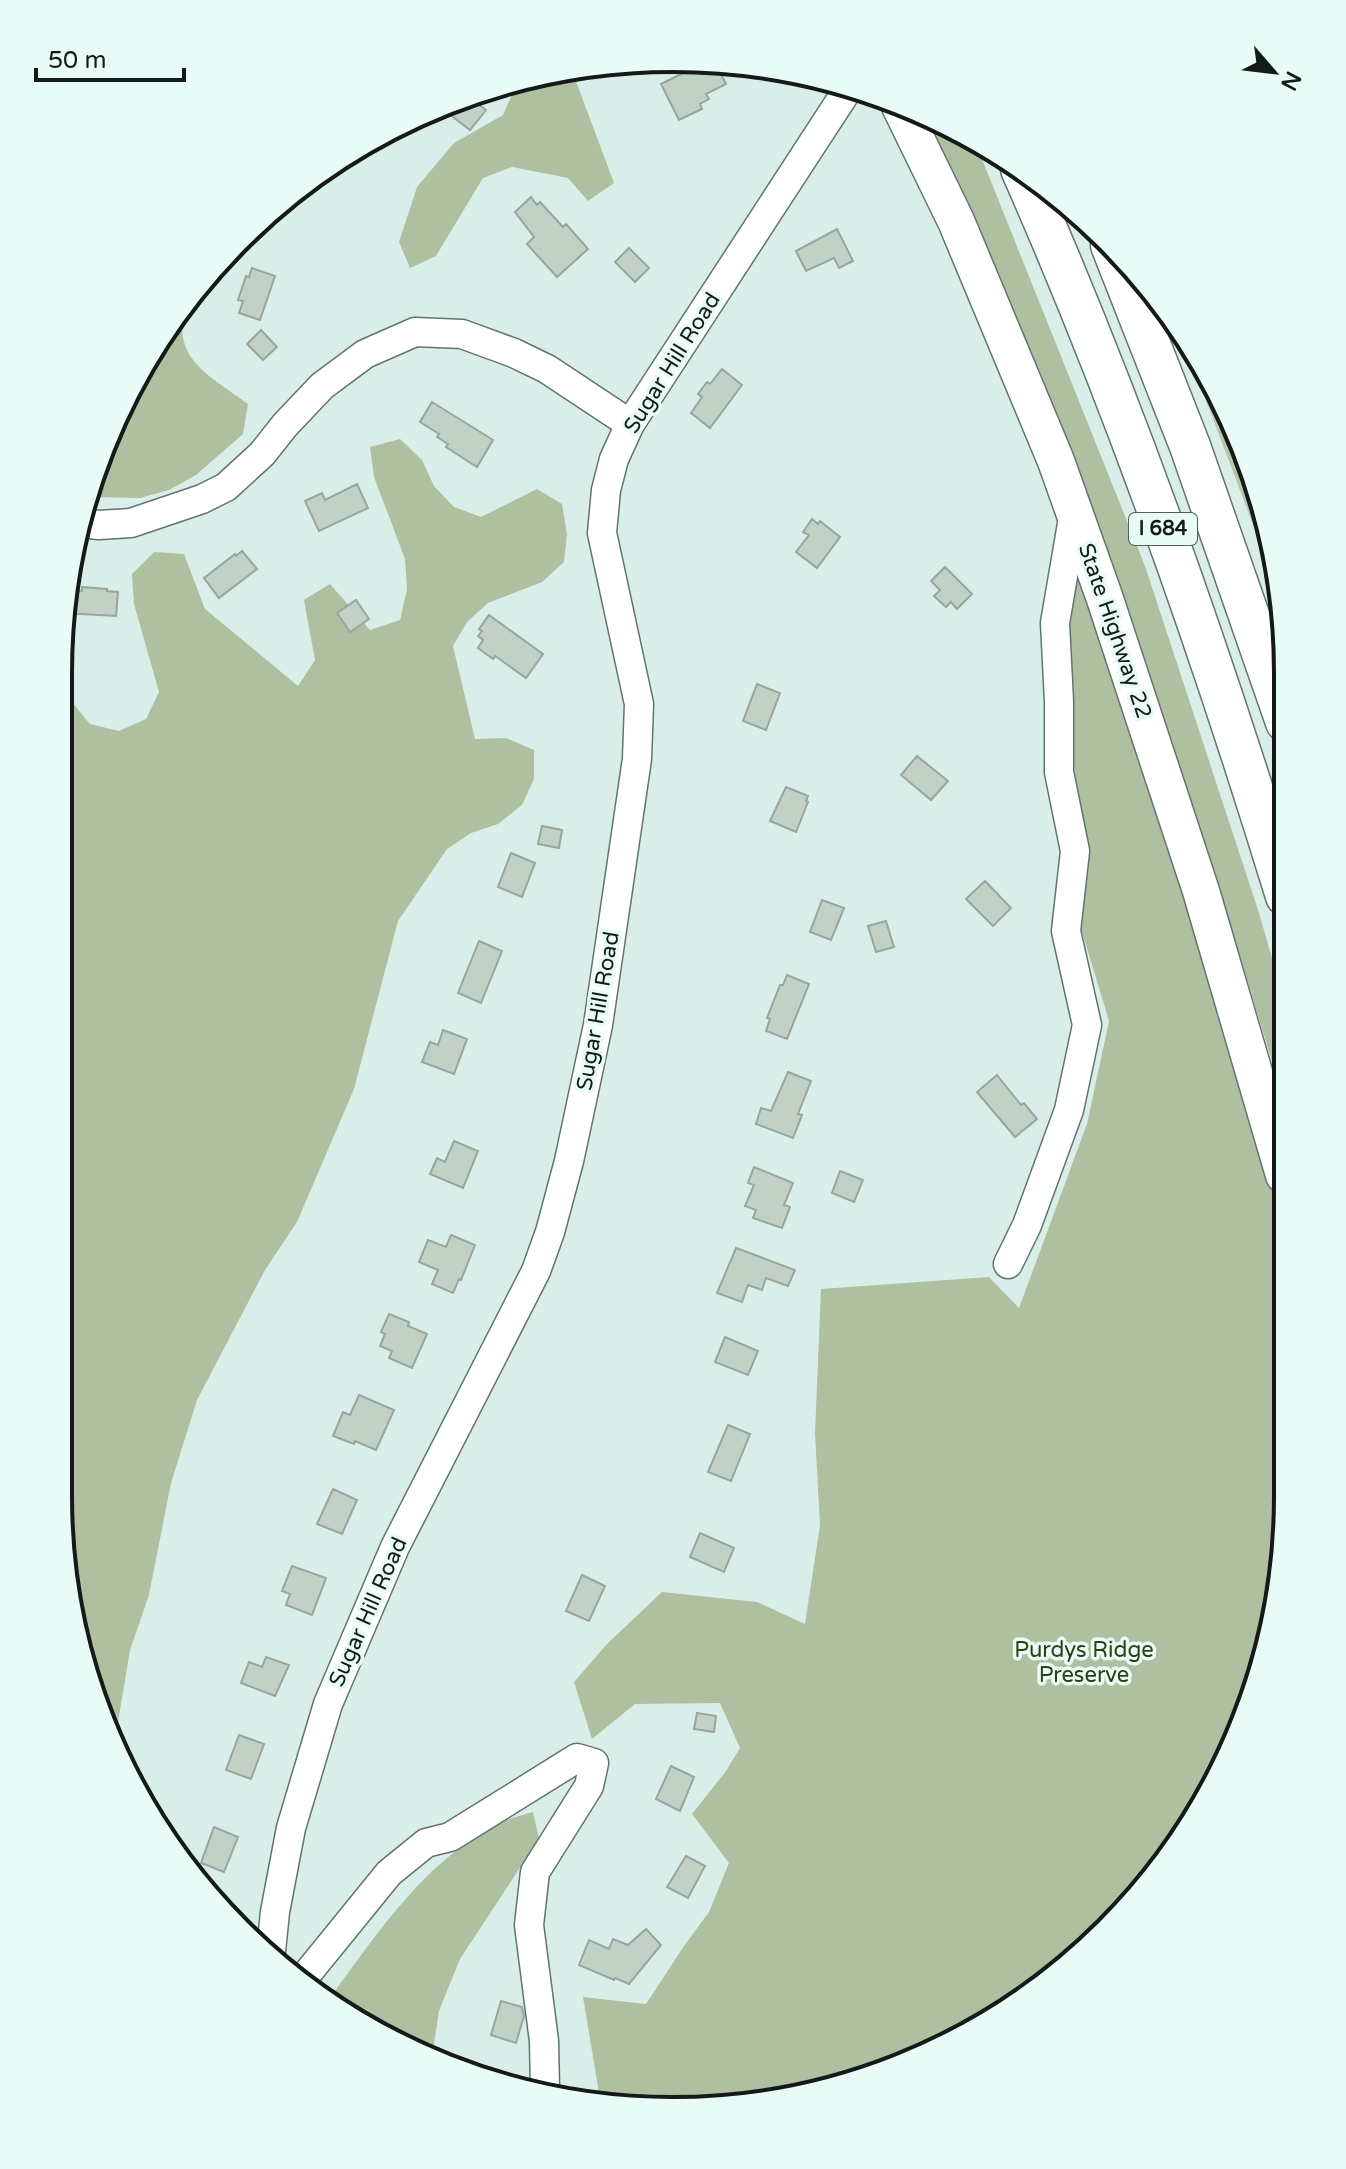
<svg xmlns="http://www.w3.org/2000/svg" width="1346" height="2169" font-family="'Varela Round',sans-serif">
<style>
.green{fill:#b8c7ac}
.forest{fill:#aec09f}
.building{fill:#c2d1c6;stroke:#98a69c;stroke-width:2}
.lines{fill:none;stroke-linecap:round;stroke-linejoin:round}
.minor-casing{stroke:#62746f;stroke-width:31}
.major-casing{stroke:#62746f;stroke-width:39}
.highway-casing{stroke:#62746f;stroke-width:43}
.minor{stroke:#fff;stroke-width:28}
.major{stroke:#fff;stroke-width:36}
.highway{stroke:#fff;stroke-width:40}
.labels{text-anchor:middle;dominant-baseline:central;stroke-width:7;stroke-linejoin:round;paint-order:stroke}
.shield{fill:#e8fbf6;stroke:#545e5b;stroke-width:2}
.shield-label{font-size:20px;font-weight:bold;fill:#141a19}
.street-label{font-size:22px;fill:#141a19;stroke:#e8fbf6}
.park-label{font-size:22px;fill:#29410f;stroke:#e8fbf6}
.rim{fill:none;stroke:#141a19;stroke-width:4}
</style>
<rect width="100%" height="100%" fill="#daeee9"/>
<!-- green -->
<path class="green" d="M1179 329 1206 366 1267 513 1284 614 1264 554Z"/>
<!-- forest -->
<path class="forest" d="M571 68 614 183 588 201 568 178 512 167 483 178 436 256 410 268 399 242 417 187 454 143 503 115 518 81Z
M922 113 945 121 974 139 1145 566 1259 913 1285 1003V1104L1207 847 1080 479Z
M189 294C166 356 204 372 248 404L243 434 196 475 169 490 140 498 89 497 105 438Z
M400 439 422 460 434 486 454 507 481 517 537 489 562 504 567 534 564 562 542 582 488 603 467 622 453 646 475 739 506 738 534 750V779L522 805 498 824 471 833 447 849 398 921 354 1089 297 1222 265 1270 197 1400 171 1483 149 1595 130 1650 115 1740 90 1693 58 1496 63 691 90 724 119 731 146 719 159 692 134 604 132 574 154 552 184 554 205 609 298 686 315 660 304 600 330 584 370 630 400 620 407 590 405 559 374 477 370 447Z
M1075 542 1284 1199 1283 1576 1241 1731 1161 1870 1047 1984 870 2079 673 2111 598 2099V2087L583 1997 646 2004 684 1946 709 1912 729 1863 692 1814 726 1771 740 1748 720 1703 635 1704 592 1739 574 1682 607 1644 662 1592 757 1602 805 1624 820 1525 815 1433 821 1289 989 1277 1019 1308 1087 1124 1109 1021 1080 925 1078 805 1067 701 1063 623Z
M533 1812 539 1839 460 1959 439 2011 432 2057 331 2007 326 2003C377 1935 424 1859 503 1822 513 1817 523 1815 533 1812Z"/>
<!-- building -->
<path class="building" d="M709 59H713L726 84 706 94 709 99 700 104 702 109 679 120 661 84 691 69 688 64 698 60Z
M466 95 486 110 470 130 440 107Z
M531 197 537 205 540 202 563 227 566 224 588 249 557 277 527 244 534 237 515 212Z
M837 229 853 261 839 268 834 258 806 271 796 251Z
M629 248 649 268 635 282 615 262Z
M252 268 275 276 260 320 239 313 243 301 238 300 246 276 249 277Z
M261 330 277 347 263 360 247 344Z
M722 369 742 385 710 428 691 413 702 397 698 394 707 382 710 384Z
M432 402 493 440 477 467 446 447 448 444 437 437 439 434 420 422Z
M357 484 368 508 319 531 305 501 322 493 325 500Z
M812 519 818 524 820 521 840 537 817 568 796 552 809 535 803 532Z
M242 551 257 569 219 598 204 578 235 554 236 556Z
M945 567 972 594 957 609 951 602 946 607 934 596 940 590 931 581Z
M82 587 107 589V591L118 592 116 616 63 613 64 589 82 591Z
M356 600 369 619 350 632 337 613Z
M489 615 543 654 526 678 495 656 493 659 478 648 483 640 478 636 482 631 479 629Z
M757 684 780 693 766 730 743 721Z
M917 756 948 781 931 800 901 775Z
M786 787 808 796 806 801 808 802 796 832 770 821Z
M542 826 562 830 559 848 538 844Z
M511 853 535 863 522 897 498 887Z
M985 881 1011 908 993 926 966 899Z
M822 900 844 908 831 940 810 932Z
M886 921 894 947 876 952 868 926Z
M479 941 502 951 481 1003 458 993Z
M787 975 809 984 787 1039 766 1031 770 1019 767 1018 780 985H783Z
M443 1030 467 1039 454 1074 422 1062 430 1042 438 1045Z
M788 1072 811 1081 798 1114 802 1115 793 1138 756 1124 761 1108 771 1111Z
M997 1075 1021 1105 1024 1103 1037 1119 1015 1137 977 1092Z
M454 1141 478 1151 463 1188 430 1174 437 1158 445 1162Z
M754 1167 793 1183 784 1205 790 1207 782 1228 753 1218 756 1210 745 1206 754 1185 748 1183Z
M840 1171 863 1180 854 1202 832 1193Z
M451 1235 475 1245 461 1280 459 1279 453 1293 432 1284 438 1270 419 1262 428 1240 446 1247Z
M736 1248 795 1270 788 1286 766 1278 762 1290 748 1285 742 1302 717 1293Z
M389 1314 409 1322 408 1326 427 1334 412 1368 389 1358 392 1351 380 1346 385 1334 381 1332Z
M725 1337 758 1351 748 1375 715 1362Z
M359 1395 394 1410 376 1450 355 1441 354 1444 333 1436 343 1412 350 1415Z
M728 1425 750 1434 731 1481 708 1472Z
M333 1489 357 1500 342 1534 317 1524Z
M700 1533 734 1548 724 1572 690 1557Z
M292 1566 326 1578 312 1615 286 1605 290 1594 282 1591Z
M582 1575 605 1586 589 1621 566 1611Z
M266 1657 289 1665 275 1696 241 1683 249 1662 262 1667Z
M697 1713 716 1716 714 1732 694 1729Z
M239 1735 264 1744 251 1779 226 1770Z
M671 1766 694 1777 680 1811 656 1799Z
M214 1827 238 1837 224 1872 201 1863Z
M686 1856 705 1866 688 1898 667 1887Z
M646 1929 661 1945 629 1984 615 1978 614 1980 579 1965 589 1940 609 1949 613 1939 628 1945Z
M501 2001 522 2007 524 2016 516 2043 491 2035Z"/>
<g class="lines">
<!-- minor casing -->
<g class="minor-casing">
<path id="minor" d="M82 523 99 525 131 523 202 499 226 487 262 454 285 425 322 386 365 354 415 332 462 334 514 353 547 369 630 424
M1008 1264 1027 1225 1069 1110 1087 1025 1066 931 1075 851 1059 772V702L1055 623 1074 512
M271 1951 275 1912 291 1828 328 1704 395 1547 536 1271 550 1232 569 1161 598 1025 637 759 639 704 602 533 606 490 614 459 630 424 850 86
M302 1980 389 1873 426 1843 450 1837 577 1758 594 1763 589 1786 535 1872 529 1925 544 2041 545 2090"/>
</g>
<!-- major casing -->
<g class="major-casing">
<path id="major" d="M899 104 956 221 1056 461 1104 596 1201 891 1284 1175"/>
</g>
<!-- highway casing -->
<g class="highway-casing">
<path id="highway" d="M1021 169C1124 402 1211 651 1286 896
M1111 245 1190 446 1286 722"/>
</g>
<!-- minor -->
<use href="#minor" class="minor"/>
<!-- major -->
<use href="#major" class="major"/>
<!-- highway -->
<use href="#highway" class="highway"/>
</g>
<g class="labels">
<!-- shield labels -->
<rect class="shield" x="1129" y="513" width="68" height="32" rx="6"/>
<g class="shield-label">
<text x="1163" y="529">I 684</text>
</g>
<!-- street labels -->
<g class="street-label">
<text transform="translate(672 363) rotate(-58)">Sugar Hill Road</text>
<text transform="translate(1115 631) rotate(71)">State Highway 22</text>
<text transform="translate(598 1011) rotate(-80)">Sugar Hill Road</text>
<text transform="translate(368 1612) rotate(-66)">Sugar Hill Road</text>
</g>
<!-- park labels -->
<g class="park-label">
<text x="1084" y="1650">Purdys Ridge<tspan x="1084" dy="25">Preserve</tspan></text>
</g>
</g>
<!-- crop -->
<path d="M0 0H1346V2169H0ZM673 72H673A601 601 0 0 1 1274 673V1496A601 601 0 0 1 673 2097H673A601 601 0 0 1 72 1496V673A601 601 0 0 1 673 72Z" fill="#e8fbf6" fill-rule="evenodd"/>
<path class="rim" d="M673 72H673A601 601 0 0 1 1274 673V1496A601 601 0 0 1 673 2097H673A601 601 0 0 1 72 1496V673A601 601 0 0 1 673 72Z"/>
<!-- north arrow -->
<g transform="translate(1274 72) rotate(118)" stroke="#e8fbf6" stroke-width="6" paint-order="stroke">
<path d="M0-6L14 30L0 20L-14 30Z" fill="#141a19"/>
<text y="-12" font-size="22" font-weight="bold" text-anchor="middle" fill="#141a19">N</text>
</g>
<!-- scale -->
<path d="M36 68v12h148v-12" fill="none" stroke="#141a19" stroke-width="4"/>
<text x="48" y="68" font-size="24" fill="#141a19" stroke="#e8fbf6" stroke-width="6" paint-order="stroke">50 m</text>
</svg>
